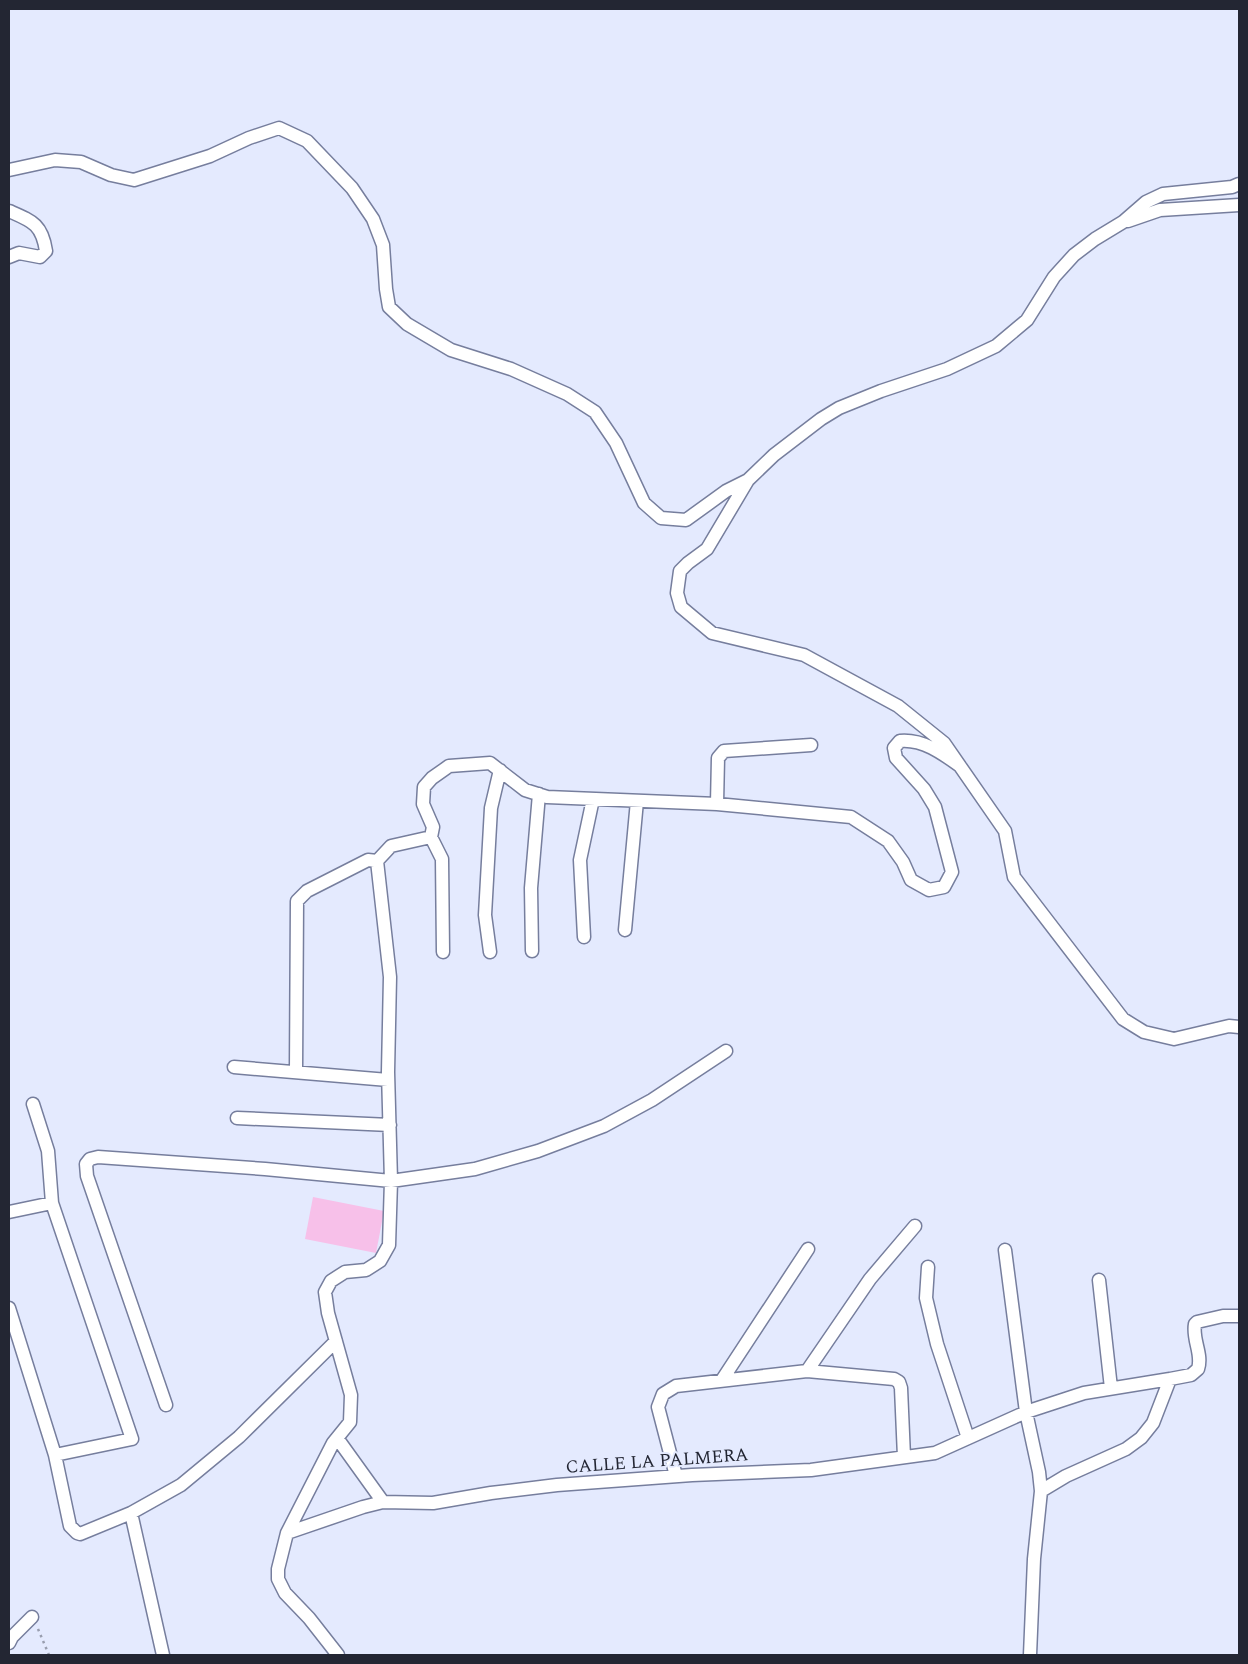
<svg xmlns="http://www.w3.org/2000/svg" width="1248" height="1664" font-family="Spectral,serif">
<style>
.green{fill:#f7c0e9}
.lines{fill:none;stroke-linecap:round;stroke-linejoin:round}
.minor-casing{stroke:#767e9d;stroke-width:15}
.path{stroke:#999eaf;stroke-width:2.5;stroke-dasharray:2.5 4;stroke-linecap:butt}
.minor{stroke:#fff;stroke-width:12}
.labels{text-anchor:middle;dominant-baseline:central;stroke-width:4;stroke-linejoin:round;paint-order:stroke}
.street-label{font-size:18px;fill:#232633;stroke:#e4eafe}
</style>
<rect width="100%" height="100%" fill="#e4eafe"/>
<!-- green -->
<path class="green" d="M313 1197 384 1211 376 1253 305 1239Z"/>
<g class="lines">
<!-- minor casing -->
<g class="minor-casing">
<path id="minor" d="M9 170 55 160 81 162 111 175 134 180 210 156 249 138 279 128 307 141 352 188 373 219 383 245 386 289 389 307 407 324 451 350 511 369 567 394 595 412 616 443 644 503 661 518 686 520 726 491 748 480 774 455 821 419 839 408 881 391 947 369 996 346 1027 320 1054 277 1074 255 1095 239 1123 222 1146 202 1163 194 1232 187 1239 184
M9 211C32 221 42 224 46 251L40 257 19 253 9 257
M1128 221 1160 210 1239 205
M748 480 707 549 688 563 680 571 677 593 681 607 712 633 804 655 898 706 944 743 1005 831 1014 877 1123 1019 1144 1032 1174 1039 1229 1026 1239 1027
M717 804 718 758 724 751 811 745
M431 837 442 859 443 952
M625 930 637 801
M584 937 580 860 593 799
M532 951 531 888 539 794
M490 952 485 915 491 808 500 770
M234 1067 388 1080
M296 1071 297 901 307 891 368 860 377 861
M33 1104 48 1151 52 1203 132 1439 55 1455
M237 1118 390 1125
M9 1212 52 1203
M1005 1250 1026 1412 1039 1472 1041 1491 1034 1559 1030 1655
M928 1267 926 1298 937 1344 968 1438
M1099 1280 1111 1388
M9 1308 55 1455 70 1526 77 1533 80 1534 131 1513 181 1485 239 1437 336 1341
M807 1371 870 1279 915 1226
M722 1380 808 1249
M166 1405 87 1176 86 1164 90 1159 98 1157 265 1169 391 1181 475 1169 538 1151 604 1126 652 1100 726 1051
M337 1438 383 1502
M676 1476 658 1407 663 1394 676 1386 807 1371 894 1379 899 1382 901 1388 904 1457
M1041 1491 1066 1476 1126 1449 1141 1438 1153 1423 1170 1379 1191 1375 1198 1369C1203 1354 1192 1340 1195 1324L1197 1322 1223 1316H1239
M131 1513 163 1655
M287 1533 363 1507 383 1502 433 1503 491 1493 557 1485 692 1475 811 1470 935 1453 1026 1412 1084 1393 1170 1379
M9 1643 12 1637 32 1617
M338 1655 309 1618 285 1593 278 1579V1569L287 1533 333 1443 350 1422 351 1395 328 1313 325 1292 331 1281 345 1272 366 1270 380 1261 389 1245 391 1181 388 1072 390 977 377 861 391 846 431 837 433 827 423 804 424 787 432 778 449 766 490 763 525 790 547 797 717 804 851 817 888 841 903 862 911 880 929 890 944 887 952 872 935 807 924 789 896 758 894 748 900 741C923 739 942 753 960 766"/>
</g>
<!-- path -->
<path class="path" d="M38 1629 49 1655"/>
<!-- minor -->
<use href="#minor" class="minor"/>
</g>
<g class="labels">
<!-- street labels -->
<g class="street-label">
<text transform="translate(657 1461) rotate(-4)">CALLE LA PALMERA</text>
</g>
</g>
<!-- border -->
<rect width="1248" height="1664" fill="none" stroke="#232633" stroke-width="20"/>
</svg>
